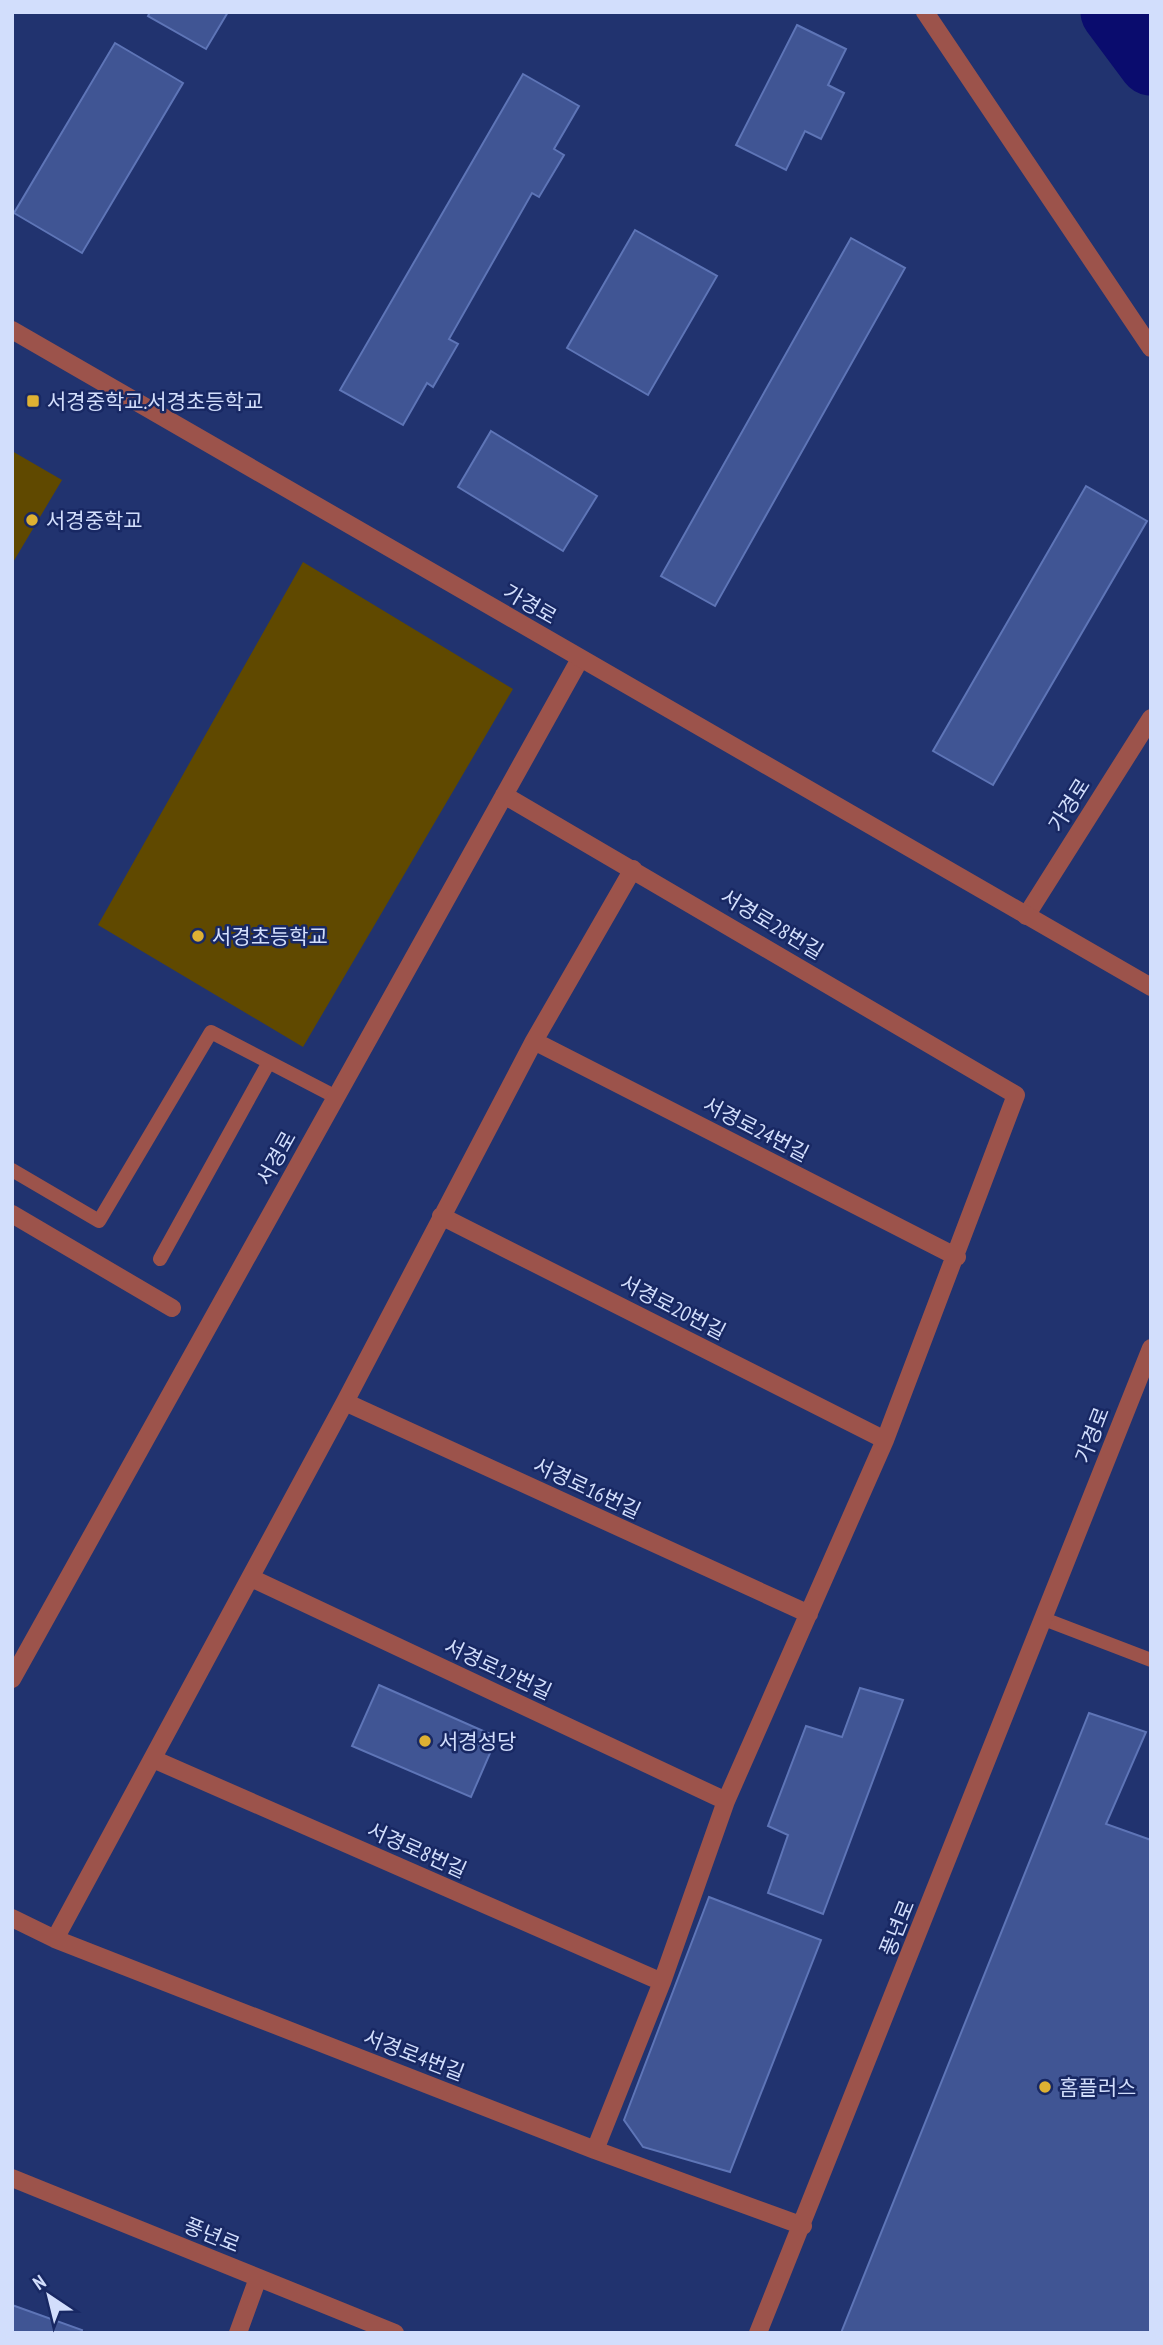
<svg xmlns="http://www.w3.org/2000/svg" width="1163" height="2345" font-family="'PT Sans Narrow','Noto Sans KR',sans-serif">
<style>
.green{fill:#604900}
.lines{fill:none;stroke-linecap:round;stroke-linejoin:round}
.river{stroke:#0a0c6e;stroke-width:65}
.building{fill:#405594;stroke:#5e75b7;stroke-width:2}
.service{stroke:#9c534b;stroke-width:14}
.pedestrian{stroke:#9c534b;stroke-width:18}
.minor{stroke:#9c534b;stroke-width:18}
.tertiary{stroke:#9c534b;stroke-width:18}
.poi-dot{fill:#deb133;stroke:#182863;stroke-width:2.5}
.labels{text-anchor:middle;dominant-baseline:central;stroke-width:5;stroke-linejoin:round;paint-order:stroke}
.poi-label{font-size:21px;fill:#d2defc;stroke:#182863;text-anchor:start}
.street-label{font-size:21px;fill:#d2defc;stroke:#182863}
</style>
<rect width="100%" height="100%" fill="#21336f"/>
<!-- green -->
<path class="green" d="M12 451 62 480 12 564Z
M303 562 513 689 303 1047 98 925Z"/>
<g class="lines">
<!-- river -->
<path class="river" d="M1113 12 1151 63"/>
</g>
<!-- building -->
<path class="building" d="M150 12H228L206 49 148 16Z
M797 25 846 49 828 85 844 93 821 139 805 131 786 170 736 145Z
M115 43 183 83 82 253 14 213Z
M523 74 579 106 554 149 564 155 539 197 532 193 449 339 458 344 433 387 427 383 403 425 340 390Z
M635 230 717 276 648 395 567 348Z
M851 238 905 268 715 606 661 576Z
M491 431 597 496 563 551 458 487Z
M1086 486 1147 521 993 785 933 751Z
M379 1685 497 1737 471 1797 352 1746Z
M860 1688 903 1700 823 1914 768 1893 788 1835 768 1826 806 1726 842 1737Z
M1089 1713 1146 1732 1106 1824 1151 1840V2333H841Z
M709 1897 821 1940 730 2172 643 2147 624 2120Z
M12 2305 82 2330 81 2333H12Z"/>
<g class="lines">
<!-- service -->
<path class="service" d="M12 1170 99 1221 211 1032 336 1097
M160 1259 269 1062
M1044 1619 1151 1660"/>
<!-- pedestrian -->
<path class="pedestrian" d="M12 1214 172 1308"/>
<!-- minor -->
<path class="minor" d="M925 12 1151 348
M504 795 1016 1095 885 1440 726 1801 662 1982 595 2150
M1026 916 1151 718
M534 1041 957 1257
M441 1216 885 1440
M345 1402 809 1614
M251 1578 726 1801
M12 1679 580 659
M153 1759 662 1982
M12 1918 55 1939 595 2150 803 2226
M55 1939 345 1402 534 1041 633 869
M758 2333 1151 1348"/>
<!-- tertiary -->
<path class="tertiary" d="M12 330 1151 987
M12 2178 395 2333
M238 2333 258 2278"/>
</g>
<!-- markers -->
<g class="poi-dot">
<rect x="26" y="394" width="14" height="14" rx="3.5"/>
<circle cx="32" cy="520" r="7"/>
<circle cx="198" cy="936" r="7"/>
<circle cx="425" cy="1741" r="7"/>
<circle cx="1045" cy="2087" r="7"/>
</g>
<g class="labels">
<!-- poi labels -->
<g class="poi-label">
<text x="47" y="401">서경중학교.서경초등학교</text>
<text x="46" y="520">서경중학교</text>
<text x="212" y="936">서경초등학교</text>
<text x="439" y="1741">서경성당</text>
<text x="1059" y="2087">홈플러스</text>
</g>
<!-- street labels -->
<g class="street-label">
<text transform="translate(530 604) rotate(30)">가경로</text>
<text transform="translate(1069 805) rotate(-58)">가경로</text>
<text transform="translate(772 924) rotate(31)">서경로28번길</text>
<text transform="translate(756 1129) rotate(27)">서경로24번길</text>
<text transform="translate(276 1158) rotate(-61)">서경로</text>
<text transform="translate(673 1307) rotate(27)">서경로20번길</text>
<text transform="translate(1092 1435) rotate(-69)">가경로</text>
<text transform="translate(587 1488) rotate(25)">서경로16번길</text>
<text transform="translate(498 1669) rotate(25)">서경로12번길</text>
<text transform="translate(417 1850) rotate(24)">서경로8번길</text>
<text transform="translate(897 1928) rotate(-68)">풍년로</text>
<text transform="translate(414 2055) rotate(21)">서경로4번길</text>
<text transform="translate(212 2235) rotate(22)">풍년로</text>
</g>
</g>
<!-- border -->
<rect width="1163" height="2345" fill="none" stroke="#d2defc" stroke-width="28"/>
<!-- north arrow -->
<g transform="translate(49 2296) rotate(325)" stroke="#182863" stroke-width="5" paint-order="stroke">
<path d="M0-5L12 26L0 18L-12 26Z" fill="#d2defc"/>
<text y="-10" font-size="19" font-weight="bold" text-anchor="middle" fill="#d2defc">N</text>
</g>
</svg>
